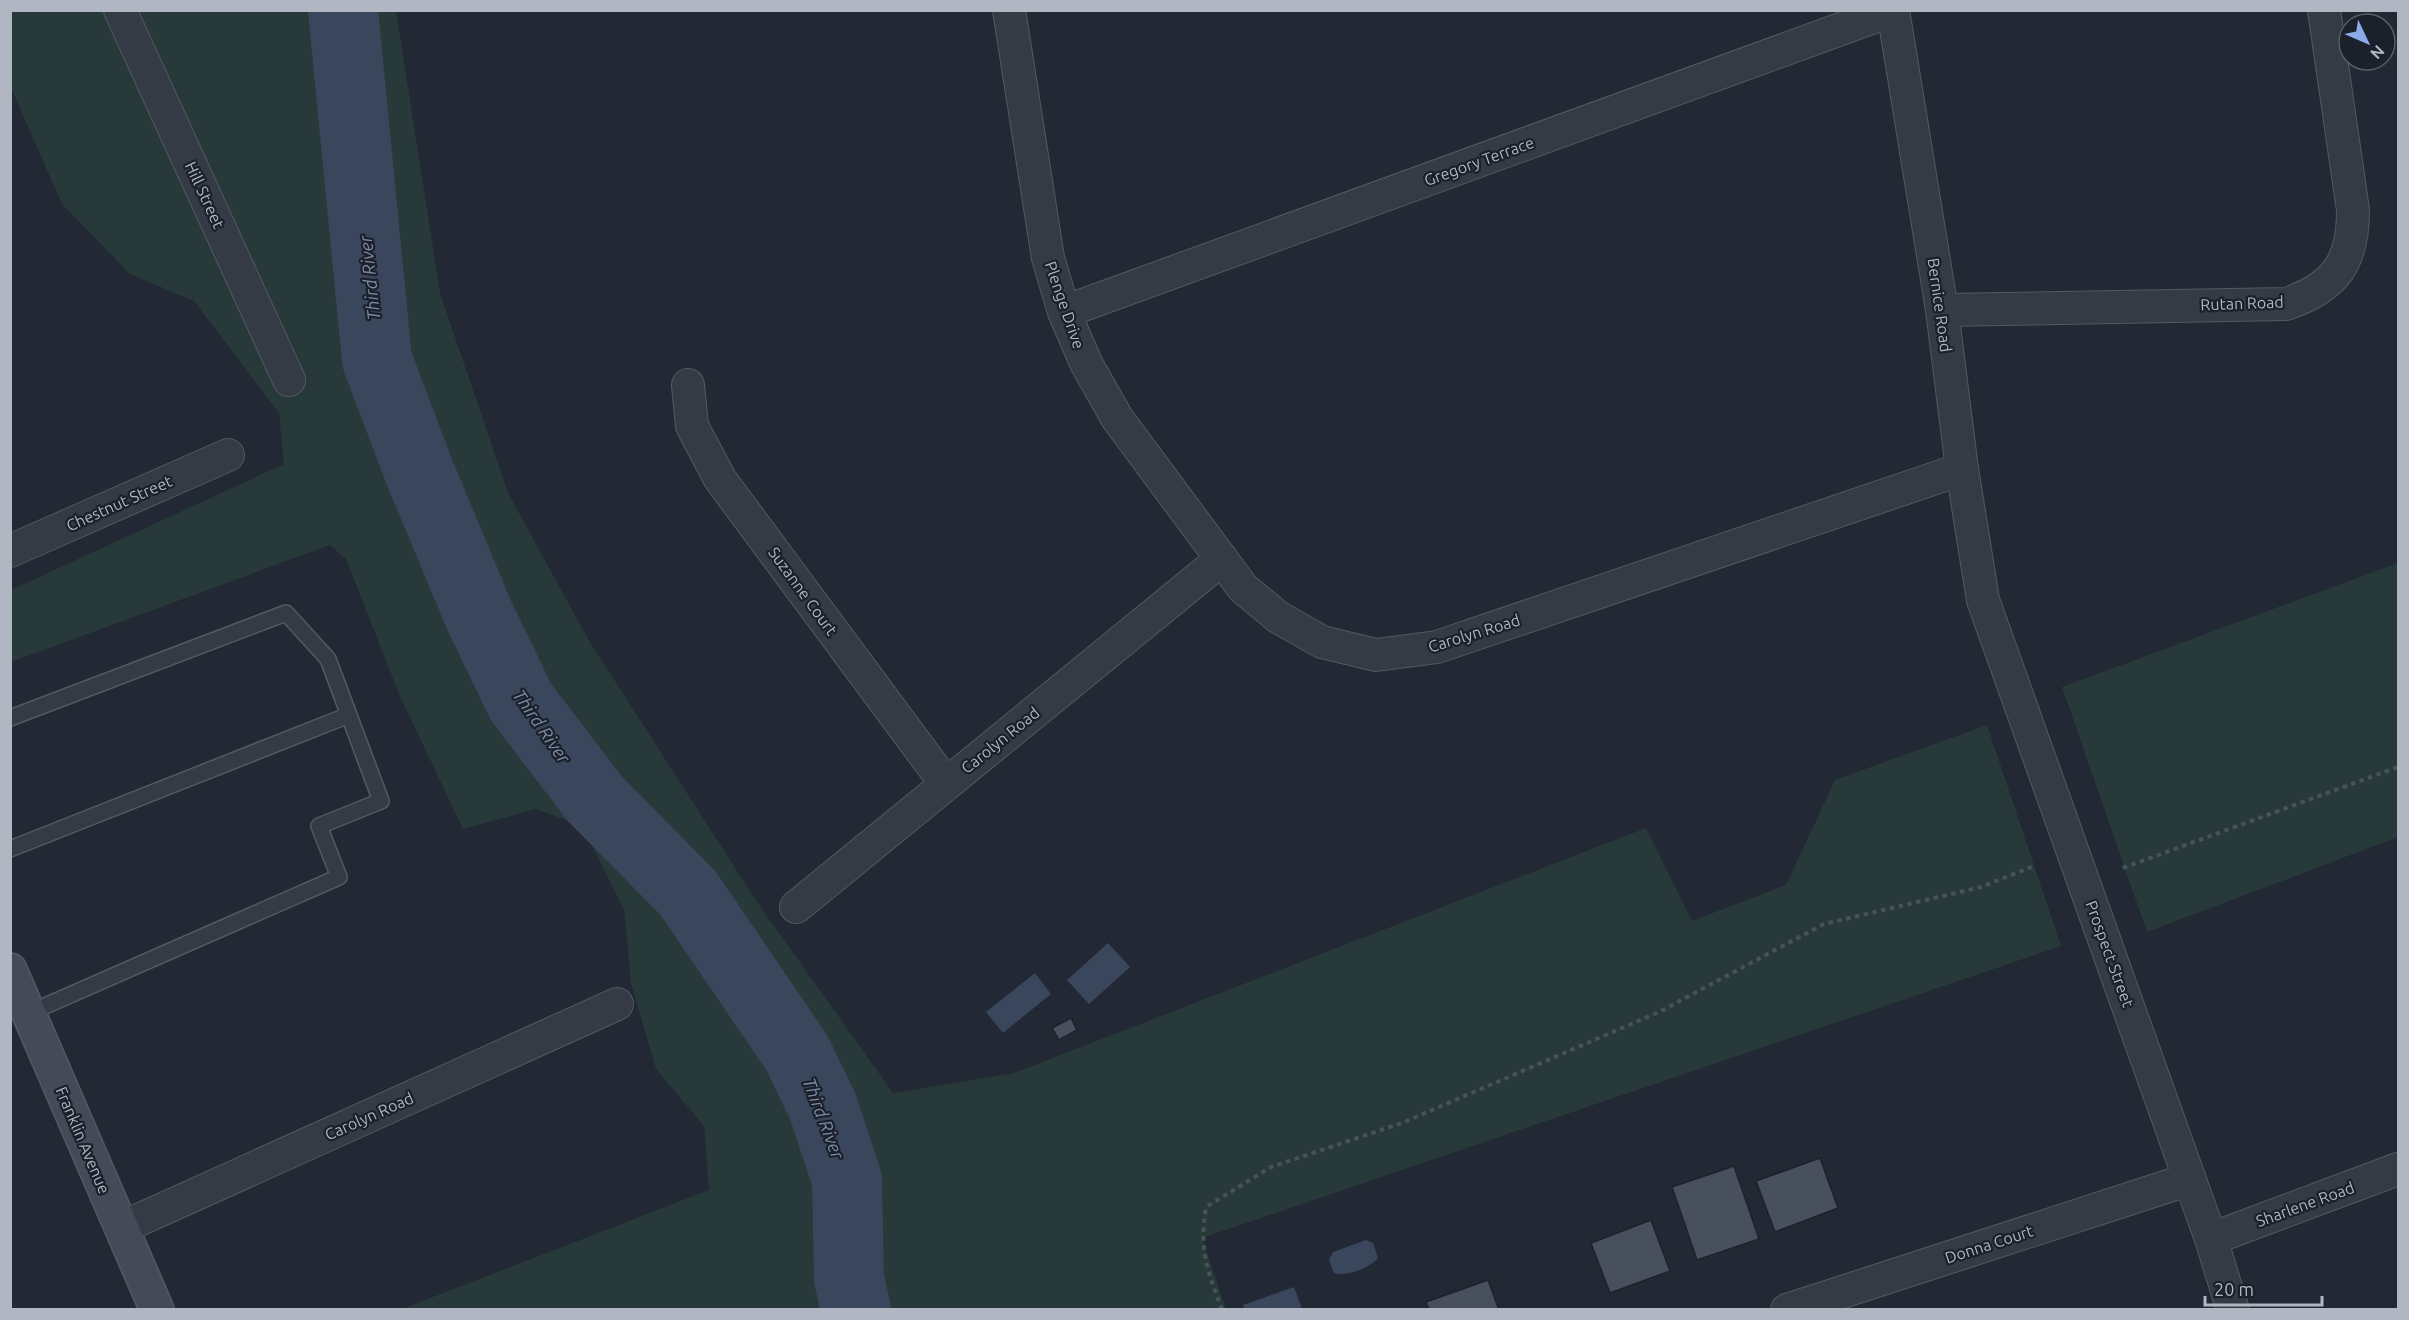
<svg xmlns="http://www.w3.org/2000/svg" width="2409" height="1320" font-family="Ubuntu,sans-serif">
<style>
.green{fill:#28393a}
.water{fill:#39465c}
.lines{fill:none;stroke-linecap:round;stroke-linejoin:round}
.river{stroke:#39465c;stroke-width:70}
.building{fill:#48505e;stroke:#1d222c;stroke-width:1.5}
.lane-casing{stroke:#535963;stroke-width:18}
.street-casing{stroke:#535963;stroke-width:34}
.secondary-casing{stroke:#535963;stroke-width:36}
.path{stroke:#455457;stroke-width:4;stroke-dasharray:4.5 4.5;stroke-linecap:butt}
.lane{stroke:#353b45;stroke-width:15}
.street{stroke:#353b45;stroke-width:32}
.secondary{stroke:#444a58;stroke-width:33}
.labels{text-anchor:middle;dominant-baseline:central;stroke-width:4.5;stroke-linejoin:round;paint-order:stroke}
.street-label{font-size:16px;fill:#b0b6c2;stroke:#1b202a}
.water-label{font-size:18px;font-style:italic;fill:#7b8ca7;stroke:#1b202a}
</style>
<rect width="100%" height="100%" fill="#222934"/>
<!-- green -->
<path class="green" d="M11 11H396L440 293 508 493 588 639 757 902 893 1093 1014 1073 1646 828 1692 921 1786 885 1835 780 1987 725 2061 946 1202 1238 1226 1309H402L709 1190 704 1126 656 1069 631 983 624 909 582 826 536 809 463 829 399 694 346 559 330 545 11 662V590L284 464 279 413 194 301 130 274 62 204 11 88Z
M2398 563V837L2147 932 2062 687Z"/>
<!-- water -->
<path class="water" d="M1108 943 1130 967 1089 1004 1067 980Z
M1035 973 1051 994 1003 1033 986 1012Z
M1366 1240 1373 1243 1378 1258C1370 1268 1346 1277 1334 1273L1329 1260 1333 1252Z
M1294 1287 1302 1309H1244L1243 1305Z"/>
<g class="lines">
<!-- river -->
<path class="river" d="M343 10 377 360 419 471 479 615 521 702 595 799 688 893 797 1053 823 1107 847 1180 849 1279 856 1310"/>
</g>
<!-- building -->
<path class="building" d="M1071 1018 1077 1030 1059 1040 1052 1028Z
M1820 1158 1838 1208 1775 1232 1756 1181Z
M1734 1166 1759 1239 1697 1260 1672 1187Z
M1651 1220 1670 1271 1610 1293 1591 1243Z
M1488 1280 1499 1310H1429L1426 1302Z"/>
<g class="lines">
<!-- lane casing -->
<g class="lane-casing">
<path id="lane" d="M10 718 286 613 328 659 381 801 319 826 339 877 29 1013
M10 849 349 715"/>
</g>
<!-- street casing -->
<g class="street-casing">
<path id="street" d="M120 10 289 380
M1009 10 1048 258 1064 312 1086 363 1117 418 1243 588 1278 617 1322 642 1376 655 1437 647 1962 469
M1893 10 1942 310 1962 469 1983 600 2211 1239 2233 1310
M1942 310 2286 304C2336 287 2353 262 2353 210L2324 10
M1064 312 1893 10
M688 385 692 426 720 479 946 784
M10 551 228 455
M796 907 1222 559
M121 1228 617 1004
M2211 1239 2398 1169
M1787 1310 2190 1179"/>
</g>
<!-- secondary casing -->
<g class="secondary-casing">
<path id="secondary" d="M10 970 157 1310"/>
</g>
<!-- path -->
<path class="path" d="M2123 868 2398 767
M1222 1310C1207 1268 1199 1252 1206 1207L1271 1167 1402 1123 1659 1012 1824 924 1981 887 2034 866"/>
<!-- lane -->
<use href="#lane" class="lane"/>
<!-- street -->
<use href="#street" class="street"/>
<!-- secondary -->
<use href="#secondary" class="secondary"/>
</g>
<g class="labels">
<!-- street labels -->
<g class="street-label">
<text transform="translate(1479 161) rotate(-20)">Gregory Terrace</text>
<text transform="translate(205 195) rotate(65)">Hill Street</text>
<text transform="translate(2242 303) rotate(-2)">Rutan Road</text>
<text transform="translate(1065 305) rotate(71)">Plenge Drive</text>
<text transform="translate(1940 305) rotate(82)">Bernice Road</text>
<text transform="translate(119 503) rotate(-24)">Chestnut Street</text>
<text transform="translate(803 591) rotate(54)">Suzanne Court</text>
<text transform="translate(1474 633) rotate(-17)">Carolyn Road</text>
<text transform="translate(1000 740) rotate(-39)">Carolyn Road</text>
<text transform="translate(2110 954) rotate(70)">Prospect Street</text>
<text transform="translate(369 1116) rotate(-24)">Carolyn Road</text>
<text transform="translate(83 1140) rotate(67)">Franklin Avenue</text>
<text transform="translate(2305 1204) rotate(-20)">Sharlene Road</text>
<text transform="translate(1989 1244) rotate(-18)">Donna Court</text>
</g>
<!-- water labels -->
<g class="water-label">
<text transform="translate(369 278) rotate(-96)">Third River</text>
<text transform="translate(542 726) rotate(55)">Third River</text>
<text transform="translate(824 1118) rotate(69)">Third River</text>
</g>
</g>
<!-- border -->
<rect width="2409" height="1320" fill="none" stroke="#b0b6c2" stroke-width="24"/>
<!-- north arrow -->
<g transform="translate(2367 42) rotate(134)"><circle r="28" fill="#1b202a" stroke="#575c67" stroke-width="1.5"/>
<path d="M0-4.5L10 22L0 15L-10 22Z" fill="#8babeb"/>
<text y="-9" font-size="16" font-weight="bold" text-anchor="middle" fill="#b0b6c2">N</text>
</g>
<!-- scale -->
<path d="M2205 1296v9h117v-9" fill="none" stroke="#b0b6c2" stroke-width="3"/>
<text x="2214" y="1296" font-size="18" fill="#b0b6c2" stroke="#1b202a" stroke-width="4.5" paint-order="stroke">20 m</text>
</svg>
